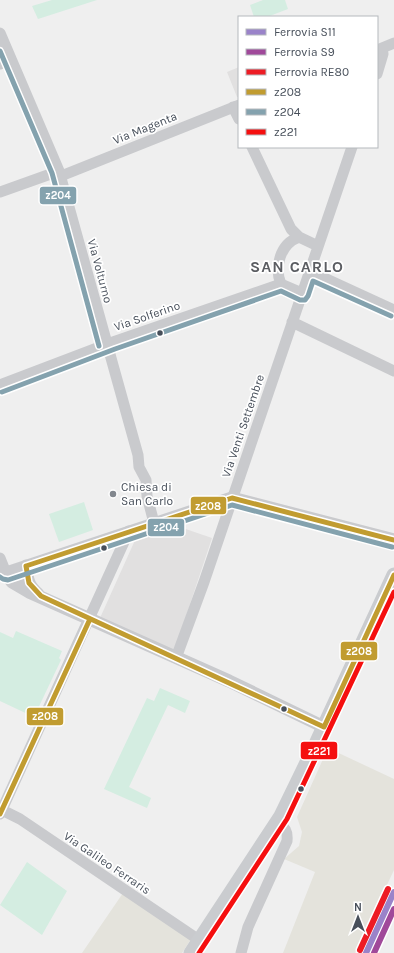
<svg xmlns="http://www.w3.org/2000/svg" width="394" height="953" font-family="Karla,sans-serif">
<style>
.commercial{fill:#e4e3dc}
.education{fill:#e1e0e0}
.green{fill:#d4ede1}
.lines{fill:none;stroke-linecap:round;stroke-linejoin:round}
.minor{stroke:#c9cacd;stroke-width:11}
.tertiary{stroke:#c9cacd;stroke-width:13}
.secondary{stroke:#cacccf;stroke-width:15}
.bus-1-casing{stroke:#fff;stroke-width:8}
.bus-2-casing{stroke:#fff;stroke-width:8}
.bus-3-casing{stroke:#fff;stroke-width:8}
.bus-1{stroke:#c19c30;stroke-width:5}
.bus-2{stroke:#84a2ae;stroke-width:5}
.bus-3{stroke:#f50f0f;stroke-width:5}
.rail-1-casing{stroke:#fff;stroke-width:9}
.rail-2-casing{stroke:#fff;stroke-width:9}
.rail-3-casing{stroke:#fff;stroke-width:9}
.rail-1{stroke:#9a83c9;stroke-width:6}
.rail-2{stroke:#a0499a;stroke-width:6}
.rail-3{stroke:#ed1c24;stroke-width:6}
.bus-dot{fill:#474f5a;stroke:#fff;stroke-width:1.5}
.poi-dot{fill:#82878e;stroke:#fff;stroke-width:1.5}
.labels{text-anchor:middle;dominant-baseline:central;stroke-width:3.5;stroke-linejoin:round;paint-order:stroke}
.street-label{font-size:12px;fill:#474f5a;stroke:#fff}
.poi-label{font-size:12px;fill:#474f5a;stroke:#fff;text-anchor:start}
.district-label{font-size:16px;font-weight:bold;letter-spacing:1px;fill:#5b5d62;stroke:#fff}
.line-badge{stroke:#fff;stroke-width:1.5}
.badge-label{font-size:11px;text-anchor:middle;font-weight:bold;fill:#fff}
</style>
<rect width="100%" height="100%" fill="#efefef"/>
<!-- commercial -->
<path class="commercial" d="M328 748 394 779V870L355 953H283L315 872 284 859 299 846 302 832 297 817Z
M123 893 191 939 182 953H82Z"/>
<!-- education -->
<path class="education" d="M239 67V97H237L227 72Z
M174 525 212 538 174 652 100 618 136 538Z"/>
<!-- green -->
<path class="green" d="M52 0H97L38 19 32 6Z
M263 0H285L288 9 267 17H254L250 5Z
M84 502 93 530 59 542 49 514Z
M16 631 62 651 59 658 61 660 34 717 0 701V632L13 638Z
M160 688 190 701 185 713 168 705 129 787 151 798 147 808 104 789 147 698 154 701Z
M27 862 67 891 42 935 0 905Z"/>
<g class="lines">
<!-- minor -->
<path class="minor" d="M0 33 59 171 138 455 139 467 146 480 147 496 154 523
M377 50 394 43
M0 64 11 59
M377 74 383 54 382 48
M233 107 239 119
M252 147 291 229 299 237 318 246
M61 176 239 105
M0 192 59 171
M299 237C280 244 274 267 281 284L302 293
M309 271 394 310
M292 322 394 371
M0 385 113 342 281 284
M0 558 6 573
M176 658 204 582 352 147
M0 809 20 819 199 940
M0 814 129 531
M241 953 248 927 287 841C288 830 285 828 277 822"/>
<!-- tertiary -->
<path class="tertiary" d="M26 566C27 579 28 586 38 594
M6 573 12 582 29 592 229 681 324 727
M0 575 232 498 394 540"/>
<!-- secondary -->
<path class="secondary" d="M191 953 281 816 316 744 394 575"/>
<!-- bus-1 casing -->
<g class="bus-1-casing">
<path id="bus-1" d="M26 566 232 498 394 540
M26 566 29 583 41 596 324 727
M324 727 394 575
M0 814 90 619"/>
</g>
<!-- bus-2 casing -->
<g class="bus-2-casing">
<path id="bus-2" d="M0 51 52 173 99 346
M2 392 115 349 281 291 300 300H305L308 296 313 281 391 316
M0 577 3 579 8 580 232 505 392 547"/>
</g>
<!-- bus-3 casing -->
<g class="bus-3-casing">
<path id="bus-3" d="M199 953 287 819 394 592"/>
</g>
<!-- bus-1 -->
<use href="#bus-1" class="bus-1"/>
<!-- bus-2 -->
<use href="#bus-2" class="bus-2"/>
<!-- bus-3 -->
<use href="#bus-3" class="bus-3"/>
<!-- rail-1 casing -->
<g class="rail-1-casing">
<path id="rail-1" d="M366 953 394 892"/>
</g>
<!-- rail-2 casing -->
<g class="rail-2-casing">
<path id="rail-2" d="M374 953 394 909"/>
</g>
<!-- rail-3 casing -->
<g class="rail-3-casing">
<path id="rail-3" d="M360 950 388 889"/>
</g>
<!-- rail-1 -->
<use href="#rail-1" class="rail-1"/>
<!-- rail-2 -->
<use href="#rail-2" class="rail-2"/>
<!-- rail-3 -->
<use href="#rail-3" class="rail-3"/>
</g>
<!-- markers -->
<g class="bus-dot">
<circle cx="160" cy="333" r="3.5"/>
<circle cx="104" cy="548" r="3.5"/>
<circle cx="284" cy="709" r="3.5"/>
<circle cx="301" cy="789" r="3.5"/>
</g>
<circle class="poi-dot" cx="113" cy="494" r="4"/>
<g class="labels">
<!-- street labels -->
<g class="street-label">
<text transform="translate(145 128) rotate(-22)">Via Magenta</text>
<text transform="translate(100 271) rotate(75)">Via Volturno</text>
<text transform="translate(147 316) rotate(-19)">Via Solferino</text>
<text transform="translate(243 426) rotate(-71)">Via Venti Settembre</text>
<text transform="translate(107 863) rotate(34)">Via Galileo Ferraris</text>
</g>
<!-- poi labels -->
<g class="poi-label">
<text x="121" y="487">Chiesa di<tspan x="121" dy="14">San Carlo</tspan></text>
</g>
<!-- district labels -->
<g class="district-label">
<text x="297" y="266">SAN CARLO</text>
</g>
</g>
<g class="line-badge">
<rect x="39" y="186" width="38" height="19" rx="4" fill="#84a2ae"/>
<rect x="190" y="496" width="37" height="19" rx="4" fill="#c19c30"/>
<rect x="147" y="518" width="38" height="19" rx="4" fill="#84a2ae"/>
<rect x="340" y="641" width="38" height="20" rx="4" fill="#c19c30"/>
<rect x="26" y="707" width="38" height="19" rx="4" fill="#c19c30"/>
<rect x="300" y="741" width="38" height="19" rx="4" fill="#f50f0f"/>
</g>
<g class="badge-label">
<text x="58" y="199">z204</text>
<text x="208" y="510">z208</text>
<text x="166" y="531">z204</text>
<text x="359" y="655">z208</text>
<text x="45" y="720">z208</text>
<text x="319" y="755">z221</text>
</g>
<!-- legend -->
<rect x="238" y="16" width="140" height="132" fill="#ffffff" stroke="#b5b9bd"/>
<rect x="246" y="29" width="20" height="6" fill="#9a83c9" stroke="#b5b9bd"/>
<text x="274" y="36" font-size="12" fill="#474f5a">Ferrovia S11</text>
<rect x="246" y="49" width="20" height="6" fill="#a0499a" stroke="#b5b9bd"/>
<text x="274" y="56" font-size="12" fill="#474f5a">Ferrovia S9</text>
<rect x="246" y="69" width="20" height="6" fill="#ed1c24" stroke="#b5b9bd"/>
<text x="274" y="76" font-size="12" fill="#474f5a">Ferrovia RE80</text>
<rect x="246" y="89" width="20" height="6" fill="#c19c30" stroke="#b5b9bd"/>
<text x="274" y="96" font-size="12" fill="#474f5a">z208</text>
<rect x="246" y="109" width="20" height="6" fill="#84a2ae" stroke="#b5b9bd"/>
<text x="274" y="116" font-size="12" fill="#474f5a">z204</text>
<rect x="246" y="129" width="20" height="6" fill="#f50f0f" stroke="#b5b9bd"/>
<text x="274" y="136" font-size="12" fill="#474f5a">z221</text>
<!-- north arrow -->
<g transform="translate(358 917)" stroke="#ffffff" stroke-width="3" paint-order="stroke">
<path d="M0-3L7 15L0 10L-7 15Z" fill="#474f5a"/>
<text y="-6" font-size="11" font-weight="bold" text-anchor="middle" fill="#474f5a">N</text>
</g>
</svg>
